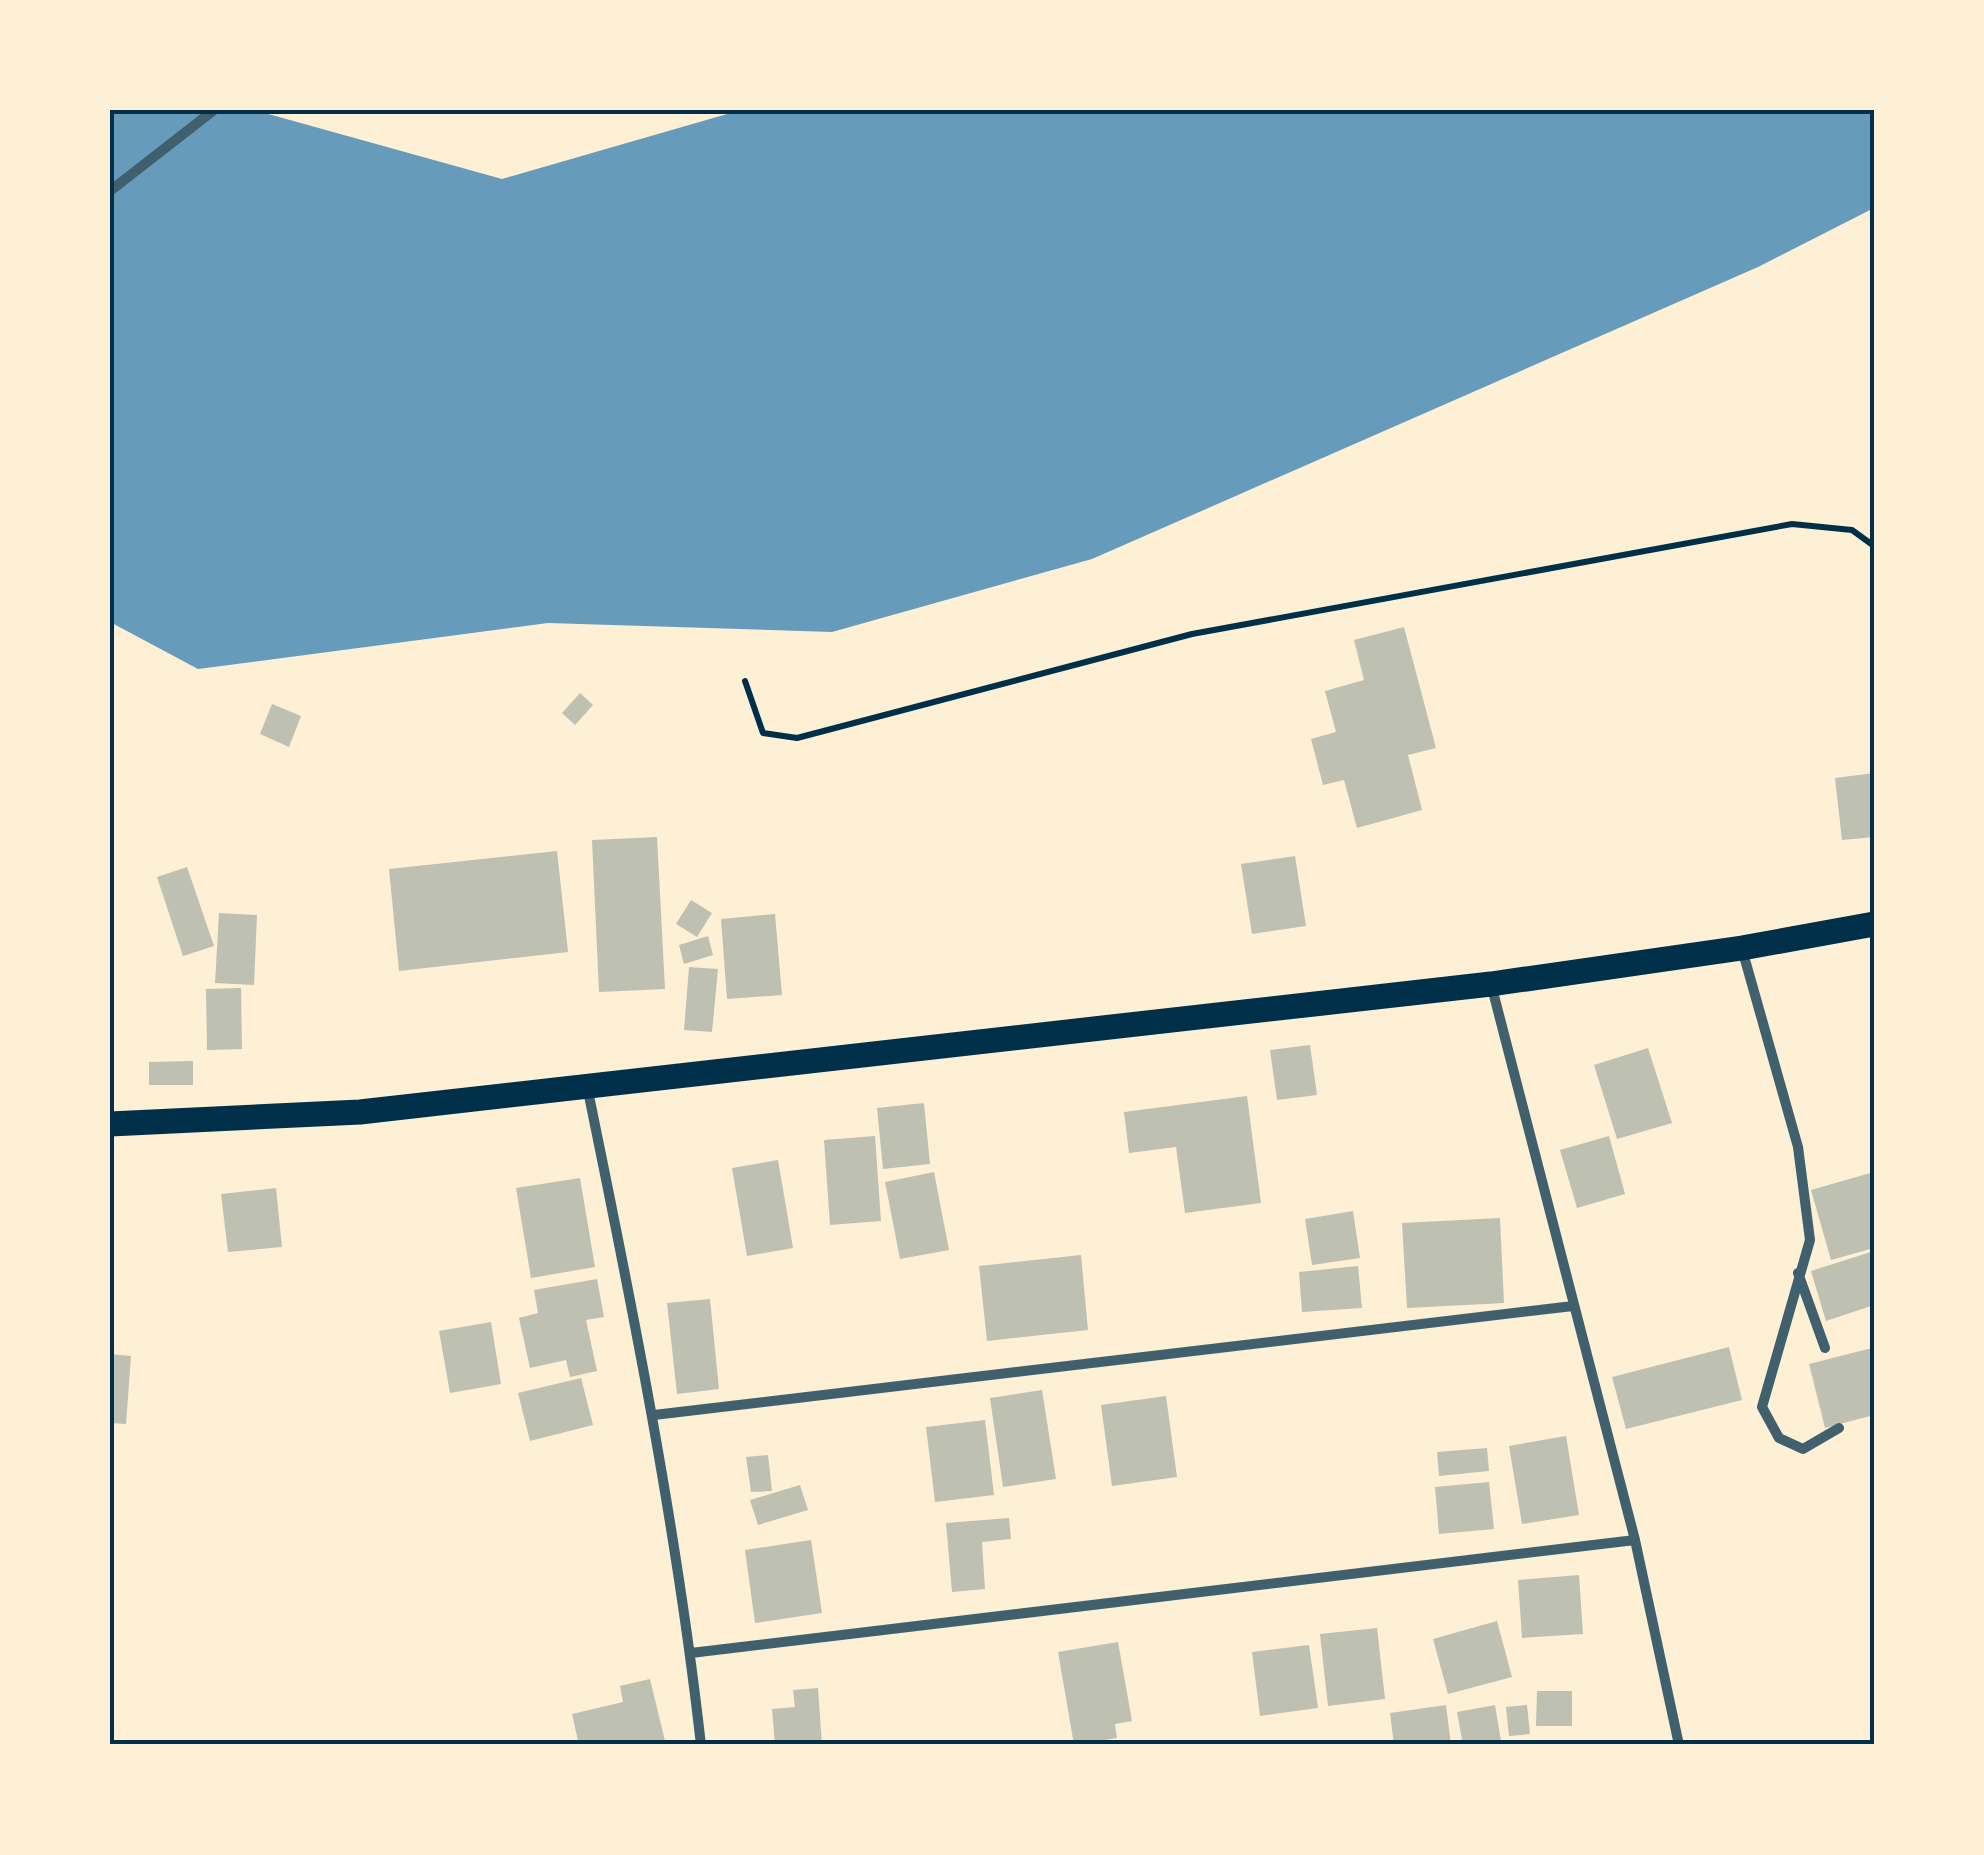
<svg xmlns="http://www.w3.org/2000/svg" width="1984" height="1855" font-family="'Libre Baskerville',serif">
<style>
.water{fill:#669bbc}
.building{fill:#bec0b2}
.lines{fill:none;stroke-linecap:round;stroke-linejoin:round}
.path{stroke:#003049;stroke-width:6}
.minor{stroke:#3f606c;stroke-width:10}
.primary{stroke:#003049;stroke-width:25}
.neatline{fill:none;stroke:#003049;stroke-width:4}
</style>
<rect width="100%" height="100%" fill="#fdf0d5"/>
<!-- water -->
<path class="water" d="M110 110H254L502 179 741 110H1874V208L1758 267 1092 559 832 632 548 623 198 669 110 622Z"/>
<!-- building -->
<path class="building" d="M1404 627 1436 748 1408 755 1422 810 1357 828 1344 780 1323 785 1311 739 1336 732 1325 691 1364 680 1354 640Z
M580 693 593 705 575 725 562 713Z
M272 704 301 716 289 747 260 734Z
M1874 773V837L1842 840 1835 778Z
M657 837 665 989 599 992 592 840Z
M557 851 568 952 399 971 389 869Z
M1295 856 1306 926 1252 934 1241 864Z
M187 867 214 946 183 956 157 877Z
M691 900 712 913 697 937 676 924Z
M219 913 257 915 254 985 215 983Z
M775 914 782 995 727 999 721 919Z
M708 936 713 955 684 964 679 945Z
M689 967 718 969 712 1032 684 1030Z
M241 988 242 1049 207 1050 206 989Z
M1310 1045 1317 1095 1277 1100 1270 1050Z
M1648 1048 1672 1123 1617 1139 1594 1065Z
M193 1061V1085H149V1062Z
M1247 1096 1261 1203 1185 1213 1176 1147 1129 1153 1124 1112Z
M924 1103 930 1164 883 1169 877 1108Z
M875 1136 881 1221 830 1225 824 1140Z
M1609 1136 1625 1194 1577 1208 1560 1150Z
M778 1160 793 1248 747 1256 732 1168Z
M934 1172 949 1250 900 1259 885 1182Z
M1874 1172V1248L1831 1260 1811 1190Z
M580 1178 595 1267 531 1278 516 1188Z
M276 1188 282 1247 228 1252 221 1194Z
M1353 1211 1360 1258 1312 1265 1305 1219Z
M1500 1218 1504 1303 1407 1308 1402 1223Z
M1874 1251V1305L1826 1321 1811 1271Z
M1081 1255 1088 1330 987 1341 979 1266Z
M1358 1266 1362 1308 1302 1312 1299 1272Z
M597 1279 604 1317 586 1320 597 1371 570 1377 566 1360 530 1368 519 1318 538 1313 534 1290Z
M710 1299 719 1389 677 1394 667 1303Z
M491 1322 501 1384 450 1393 439 1331Z
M1729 1347 1742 1400 1626 1429 1612 1377Z
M1872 1348 1874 1415 1825 1428 1809 1364Z
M110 1354 131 1356 126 1424 110 1423Z
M581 1378 593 1425 530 1441 518 1393Z
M1042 1390 1056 1479 1003 1487 990 1398Z
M1166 1396 1177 1477 1112 1486 1101 1405Z
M985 1420 994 1495 935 1502 926 1427Z
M1566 1436 1579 1515 1522 1524 1509 1446Z
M1487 1448 1489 1471 1439 1476 1437 1452Z
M768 1455 772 1491 751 1492 746 1457Z
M1489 1482 1494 1529 1439 1534 1435 1487Z
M800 1485 808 1510 758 1525 750 1500Z
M1009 1518 1011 1539 982 1542 985 1589 952 1592 946 1523Z
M811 1540 822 1613 755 1623 745 1550Z
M1579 1575 1583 1634 1522 1638 1518 1580Z
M1497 1621 1512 1677 1448 1694 1433 1639Z
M1377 1628 1385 1699 1328 1706 1320 1634Z
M1118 1642 1132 1721 1115 1724 1117 1738 1074 1745 1058 1652Z
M1309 1645 1318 1708 1260 1716 1252 1652Z
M650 1679 666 1745H579L572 1714 623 1702 620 1686Z
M818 1688 822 1745H775L772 1709 795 1707 793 1690Z
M1537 1691H1572V1726H1536Z
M1446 1705 1451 1745H1394L1390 1713Z
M1495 1705 1501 1741 1463 1745 1457 1712Z
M1527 1705 1530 1734 1509 1736 1506 1707Z"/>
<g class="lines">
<!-- path -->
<path class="path" d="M745 681 763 733 797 738 1192 634 1792 524 1852 530 1874 546"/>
<!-- minor -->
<path class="minor" d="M110 191 214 110
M1742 949 1798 1147 1810 1240 1762 1407 1779 1438 1803 1449 1839 1428
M1491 984 1635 1540 1679 1745
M587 1086C632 1305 676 1523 701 1745
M1798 1273 1825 1348
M654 1415 1573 1306
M691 1653 1635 1540"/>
<!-- primary -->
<path class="primary" d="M110 1124 360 1112 1491 984 1742 948 1874 924"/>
</g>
<!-- border -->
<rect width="1984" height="1855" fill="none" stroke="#fdf0d5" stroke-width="225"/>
<rect x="112" y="112" width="1760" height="1630" class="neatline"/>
</svg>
